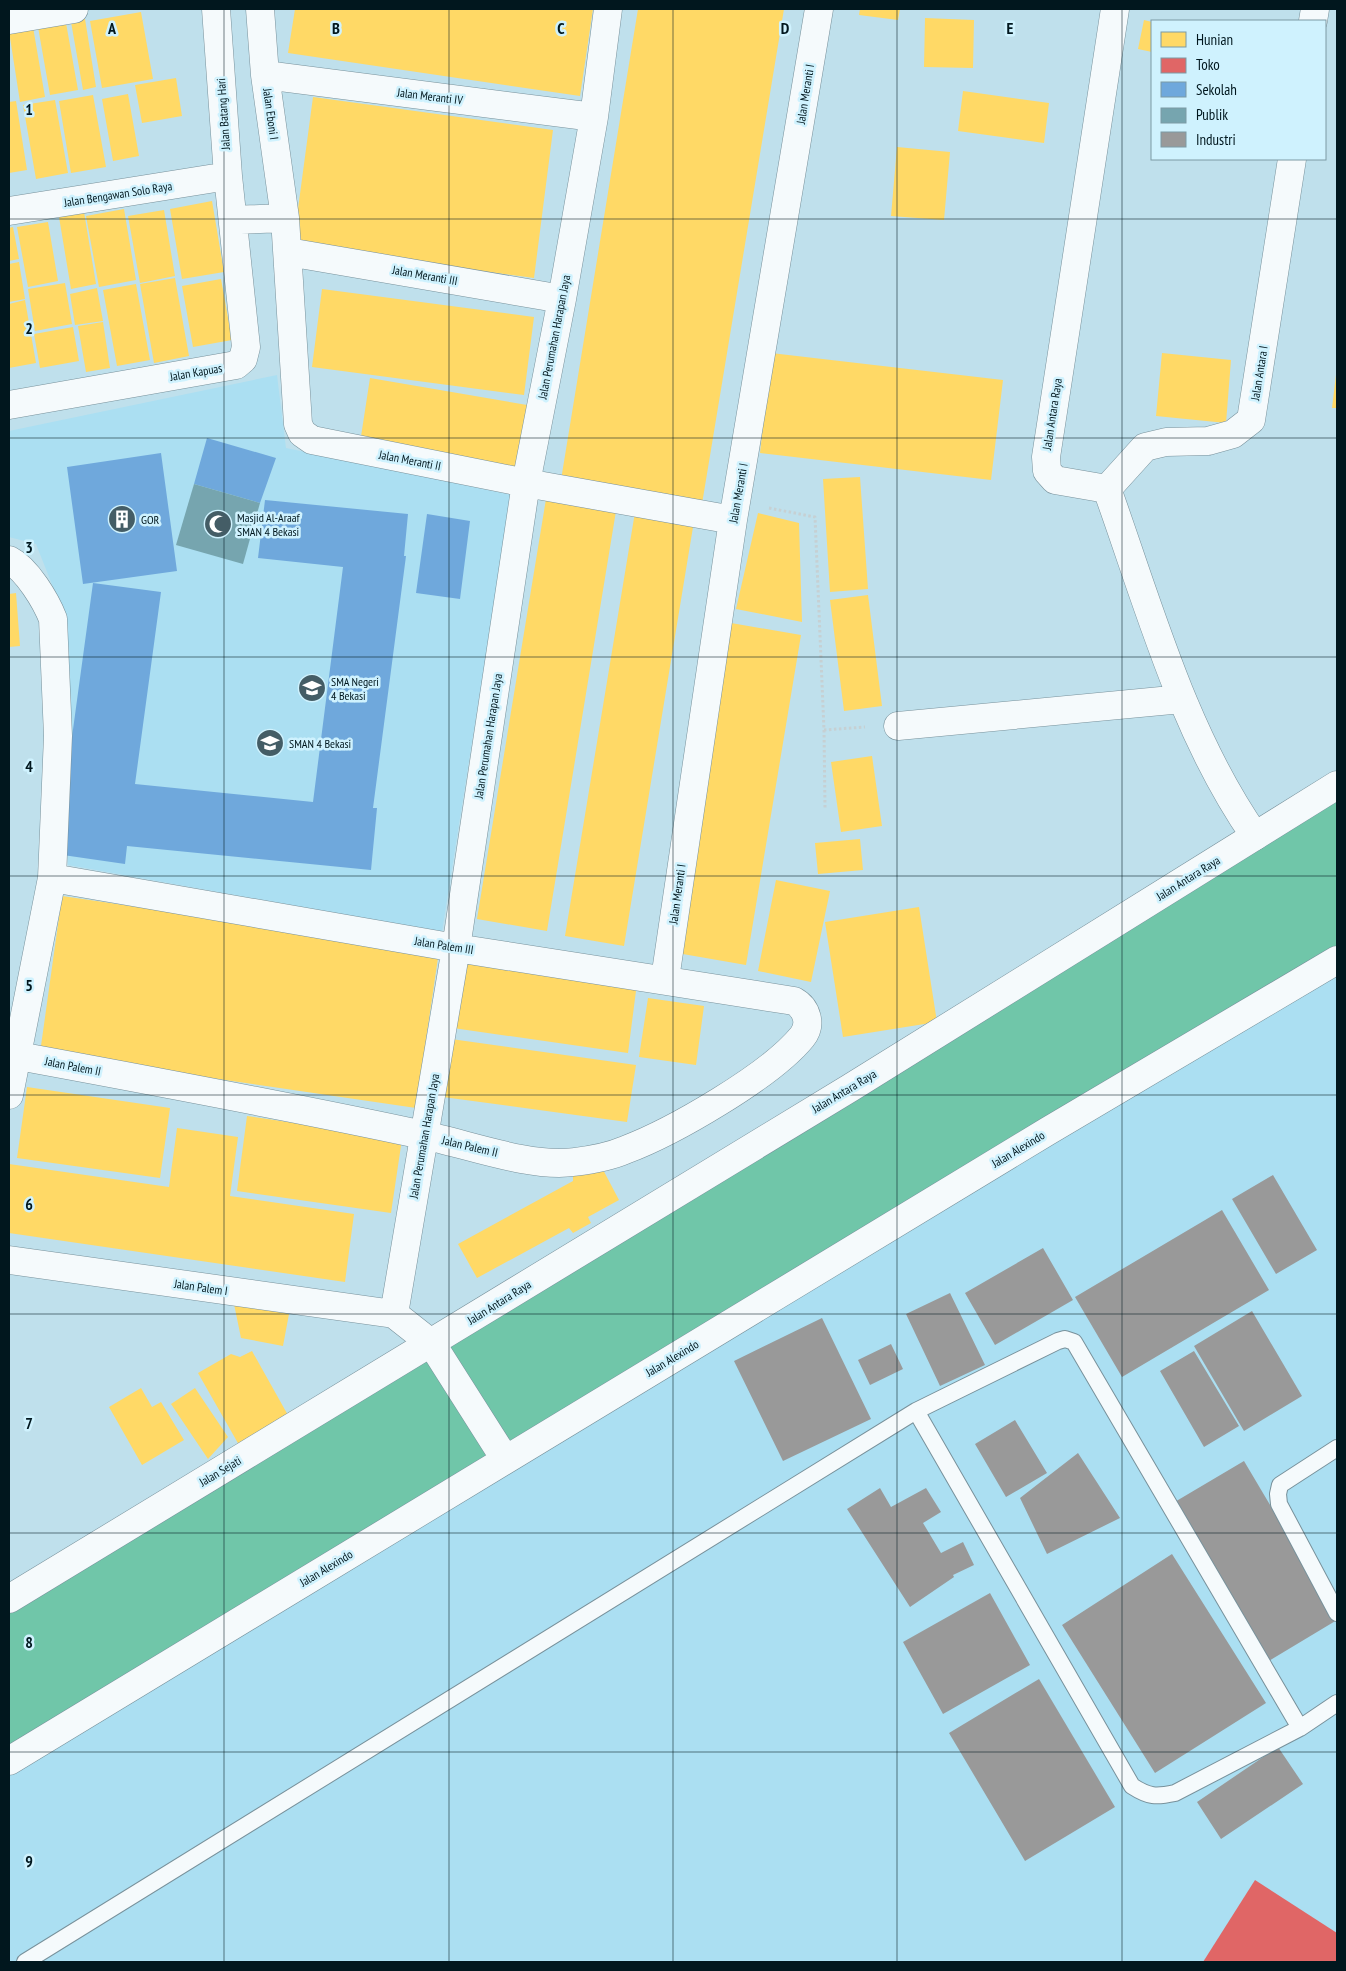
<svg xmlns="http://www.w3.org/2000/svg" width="1346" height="1971" font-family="'PT Sans Narrow',sans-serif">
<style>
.built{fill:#abdff2}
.water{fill:#70c6a9}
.homes{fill:#ffd966}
.shops{fill:#e06666}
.schools{fill:#6fa8dc}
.public{fill:#76a5af}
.industry{fill:#999}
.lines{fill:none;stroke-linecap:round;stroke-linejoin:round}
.lane-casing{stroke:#78919b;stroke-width:18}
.street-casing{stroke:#78919b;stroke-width:29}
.secondary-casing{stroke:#78919b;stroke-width:29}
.path{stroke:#c6d0d3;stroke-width:3;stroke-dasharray:2.5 2.5;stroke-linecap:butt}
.lane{stroke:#f5fafc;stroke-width:16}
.street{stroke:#f5fafc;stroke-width:28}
.secondary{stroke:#f5fafc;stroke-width:28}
.grid{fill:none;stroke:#01171e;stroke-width:1;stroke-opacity:0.55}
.labels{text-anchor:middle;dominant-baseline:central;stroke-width:5;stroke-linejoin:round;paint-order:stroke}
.street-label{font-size:12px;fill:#01171e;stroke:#cff2fe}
.poi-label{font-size:12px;fill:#01171e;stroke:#cff2fe;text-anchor:start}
.grid-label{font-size:16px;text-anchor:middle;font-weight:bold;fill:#01171e;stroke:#cff2fe;stroke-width:5;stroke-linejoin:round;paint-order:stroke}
</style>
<rect width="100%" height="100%" fill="#bfe0ec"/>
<!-- built -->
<path class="built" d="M277 375 286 448 511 495 442 932 68 865 66 620 36 544 9 537V431Z
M1337 961V1962H9V1762Z"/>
<!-- water -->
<path class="water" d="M1337 788V959L9 1761V1596Z"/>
<!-- homes -->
<path class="homes" d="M295 9H593L580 96 288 53Z
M638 9H784L702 504 561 480Z
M860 9H900L898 20 859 15Z
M141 12 153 79 102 88 90 21Z
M925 18 974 20 973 68 924 67Z
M85 19 96 87 83 90 71 22Z
M1144 20 1152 22V52L1138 49Z
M66 23 78 90 50 95 38 27Z
M33 27 45 97 20 102 9 31Z
M176 78 182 116 142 123 135 85Z
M963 91 1049 103 1044 143 958 131Z
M128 94 139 156 113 161 102 99Z
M93 95 106 167 71 173 59 101Z
M313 97 553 130 534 278 293 246Z
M55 100 68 173 36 179 23 105Z
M16 101 27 170 9 173V102Z
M897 147 950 152 944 220 891 216Z
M212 201 224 272 182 279 170 209Z
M124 209 136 280 99 287 86 216Z
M164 210 175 276 140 283 128 216Z
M84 212 96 284 71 289 59 217Z
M48 222 58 281 28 287 17 227Z
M13 227 19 259 9 261V228Z
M19 262 25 299 9 302V264Z
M175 278 189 356 154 363 140 284Z
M221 279 232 340 193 347 182 286Z
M65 283 72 324 35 331 28 289Z
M136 284 150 360 117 366 103 290Z
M97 288 103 321 75 325 70 294Z
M322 289 534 317 524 395 312 367Z
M25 300 36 363 9 368V304Z
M103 322 110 368 86 372 78 326Z
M73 327 79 361 40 368 34 334Z
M771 353 1003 380 991 480 760 453Z
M1162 353 1231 360 1226 423 1156 416Z
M1336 375H1337V408H1332Z
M370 378 533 406 522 471 360 443Z
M860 477 868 589 830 592 823 479Z
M546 499 616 511 547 931 477 919Z
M635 512 694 521 624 946 565 936Z
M758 513 799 523 802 622 736 609Z
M16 593 20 646 9 647V594Z
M868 595 882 706 844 711 830 600Z
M731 623 801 635 746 965 677 953Z
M872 756 882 826 841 832 831 762Z
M860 839 863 870 818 874 815 843Z
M776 880 830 891 811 982 758 971Z
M62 896 439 951 416 1108 40 1053Z
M919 907 937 1022 843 1037 825 922Z
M456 958 637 983 628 1053 446 1027Z
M648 998 704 1006 696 1065 639 1057Z
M451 1039 636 1065 627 1122 443 1097Z
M27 1087 170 1108 160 1178 17 1158Z
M247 1116 402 1139 391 1213 237 1191Z
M177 1128 238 1137 230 1196 354 1214 345 1282 9 1233V1164L169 1187Z
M600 1164 619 1200 588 1217 591 1223 573 1233 569 1228 477 1278 458 1244 573 1181V1171Z
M234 1304 289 1314 283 1346 241 1338Z
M252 1351 289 1417 239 1445 198 1373 231 1354 240 1357Z
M141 1388 152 1407 161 1402 184 1440 142 1465 109 1407Z
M195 1388 228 1437 208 1459 171 1404Z"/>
<!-- shops -->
<path class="shops" d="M1255 1880 1337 1933V1962H1203Z"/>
<!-- schools -->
<path class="schools" d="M207 438 276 458 260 503 194 484Z
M161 453 177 571 83 584 67 467Z
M265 500 408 514 404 556H406L373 808H377L371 870 127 846 125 864 56 854 93 583 161 592 135 784 313 802 343 567 258 558Z
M427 514 470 521 460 599 416 593Z"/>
<!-- public -->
<path class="public" d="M194 484 260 503 243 564 176 545Z"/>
<!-- industry -->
<path class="industry" d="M1273 1175 1317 1250 1276 1274 1232 1199Z
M1222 1210 1269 1290 1122 1377 1075 1297Z
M1043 1248 1073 1300 995 1345 965 1293Z
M950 1293 985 1365 940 1386 906 1314Z
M1252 1311 1302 1396 1244 1431 1194 1346Z
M822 1318 871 1419 783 1461 734 1361Z
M891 1344 903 1369 870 1385 858 1360Z
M1194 1351 1239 1426 1204 1447 1160 1371Z
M1015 1420 1047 1473 1006 1497 975 1444Z
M1078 1453 1120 1518 1047 1554 1020 1498Z
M1244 1461 1337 1618V1620L1267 1662 1173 1503Z
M880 1488 891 1507 926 1488 941 1512 923 1523 941 1553 963 1542 974 1565 953 1575 954 1577 910 1607 847 1509Z
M1172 1554 1266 1703 1155 1773 1062 1625Z
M990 1593 1030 1665 943 1714 903 1642Z
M1039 1679 1115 1807 1025 1861 949 1733Z
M1278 1747 1303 1784 1221 1839 1197 1802Z"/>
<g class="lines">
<!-- lane casing -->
<g class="lane-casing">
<path id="lane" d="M916 1411 1058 1341 1065 1339 1074 1342 1300 1728
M1337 1448 1280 1485 1278 1494 1279 1504 1337 1613
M25 1962 916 1411 1132 1786C1149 1797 1156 1797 1175 1793L1300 1728 1337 1703"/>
</g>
<!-- street casing -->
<g class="street-casing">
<path id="street" d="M260 9 265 75 285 218 298 424 302 433 312 440 526 483 733 520
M1115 9 1046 457 1047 471 1055 480 1107 489C1149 606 1183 733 1255 836
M9 20 74 9
M1313 21 1315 9
M265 75 594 117
M9 211 228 176
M233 220 285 218
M288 252 562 299
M9 405 236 365 243 359 246 347 228 176 216 9
M1107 489 1145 447 1166 442 1208 441 1233 434 1251 420 1292 159
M9 560C27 569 46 601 53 619L58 736 52 878 9 1095
M898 726 1182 699
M665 979 733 520 819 9
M18 1056C153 1081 289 1106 423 1135 467 1144 530 1168 574 1162 591 1160 609 1157 625 1150 673 1132 770 1076 802 1037 812 1025 807 1008 794 1001L456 948 52 878
M9 1260 394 1314
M505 1459 432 1344 394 1314 456 948 526 483 562 299 594 117 608 9"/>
</g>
<!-- secondary casing -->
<g class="secondary-casing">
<path id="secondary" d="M9 1599 850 1088 1337 785
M9 1761 1048 1131 1337 960"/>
</g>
<!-- path -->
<path class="path" d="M769 508 815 517 824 730 865 727
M824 730 825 808"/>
<!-- lane -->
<use href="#lane" class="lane"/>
<!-- street -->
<use href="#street" class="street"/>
<!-- secondary -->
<use href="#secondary" class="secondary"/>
</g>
<!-- grid -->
<path class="grid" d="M224 9V1962M449 9V1962M673 9V1962M897 9V1962M1122 9V1962M9 219H1337M9 438H1337M9 657H1337M9 876H1337M9 1095H1337M9 1314H1337M9 1533H1337M9 1752H1337"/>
<!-- icons -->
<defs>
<g id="building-disc" transform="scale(1.4375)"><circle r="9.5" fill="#445d66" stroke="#cff2fe"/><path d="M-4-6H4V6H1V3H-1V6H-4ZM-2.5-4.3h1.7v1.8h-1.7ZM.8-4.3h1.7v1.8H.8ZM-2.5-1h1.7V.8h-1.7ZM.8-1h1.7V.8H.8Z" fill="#fff"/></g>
<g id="mosque-disc" transform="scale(1.4375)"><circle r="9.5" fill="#445d66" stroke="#cff2fe"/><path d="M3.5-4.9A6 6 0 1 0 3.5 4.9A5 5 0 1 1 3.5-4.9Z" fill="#fff"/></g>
<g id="school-disc" transform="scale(1.4375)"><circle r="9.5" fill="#445d66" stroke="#cff2fe"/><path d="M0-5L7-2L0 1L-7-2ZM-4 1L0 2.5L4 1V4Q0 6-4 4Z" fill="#fff"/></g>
</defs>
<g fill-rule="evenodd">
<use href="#building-disc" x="122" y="519"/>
<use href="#mosque-disc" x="218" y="524"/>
<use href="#school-disc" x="312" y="688"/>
<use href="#school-disc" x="270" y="743"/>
</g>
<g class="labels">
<!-- street labels -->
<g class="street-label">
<text transform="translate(805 94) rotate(-81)">Jalan Meranti I</text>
<text transform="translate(430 96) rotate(7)">Jalan Meranti IV</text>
<text transform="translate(223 114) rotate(-94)">Jalan Batang Hari</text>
<text transform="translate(271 114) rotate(82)">Jalan Eboni I</text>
<text transform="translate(118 194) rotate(-9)">Jalan Bengawan Solo Raya</text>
<text transform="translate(425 275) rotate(10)">Jalan Meranti III</text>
<text transform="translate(554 337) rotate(-79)">Jalan Perumahan Harapan Jaya</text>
<text transform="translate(196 372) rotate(-10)">Jalan Kapuas</text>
<text transform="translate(1259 373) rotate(-81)">Jalan Antara I</text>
<text transform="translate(1052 414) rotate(-81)">Jalan Antara Raya</text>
<text transform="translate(410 460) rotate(11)">Jalan Meranti II</text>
<text transform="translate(738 493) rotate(-80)">Jalan Meranti I</text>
<text transform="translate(488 736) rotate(-81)">Jalan Perumahan Harapan Jaya</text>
<text transform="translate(1188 878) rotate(-32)">Jalan Antara Raya</text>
<text transform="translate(677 894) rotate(-82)">Jalan Meranti I</text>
<text transform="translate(444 945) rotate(9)">Jalan Palem III</text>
<text transform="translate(73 1066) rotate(11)">Jalan Palem II</text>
<text transform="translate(844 1091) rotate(-31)">Jalan Antara Raya</text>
<text transform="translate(424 1136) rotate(-80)">Jalan Perumahan Harapan Jaya</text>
<text transform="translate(470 1146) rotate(13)">Jalan Palem II</text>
<text transform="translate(1018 1149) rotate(-31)">Jalan Alexindo</text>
<text transform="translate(201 1287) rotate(8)">Jalan Palem I</text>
<text transform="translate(499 1302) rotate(-32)">Jalan Antara Raya</text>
<text transform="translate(672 1358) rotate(-31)">Jalan Alexindo</text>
<text transform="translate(220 1471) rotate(-31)">Jalan Sejati</text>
<text transform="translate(326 1568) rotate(-31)">Jalan Alexindo</text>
</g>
<!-- poi labels -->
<g class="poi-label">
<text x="237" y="517">Masjid Al-Araaf<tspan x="237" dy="14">SMAN 4 Bekasi</tspan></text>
<text x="141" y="519">GOR</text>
<text x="331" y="681">SMA Negeri<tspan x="331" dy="14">4 Bekasi</tspan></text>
<text x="289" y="743">SMAN 4 Bekasi</text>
</g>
</g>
<g class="grid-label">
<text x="112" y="34">A</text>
<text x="336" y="34">B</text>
<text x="561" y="34">C</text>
<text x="785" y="34">D</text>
<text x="1010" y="34">E</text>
<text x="29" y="115">1</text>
<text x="29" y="334">2</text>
<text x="29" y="553">3</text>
<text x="29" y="772">4</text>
<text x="29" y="991">5</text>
<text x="29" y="1210">6</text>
<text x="29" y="1429">7</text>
<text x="29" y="1648">8</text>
<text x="29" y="1867">9</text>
</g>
<!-- border -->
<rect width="1346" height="1971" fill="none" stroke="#01171e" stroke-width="20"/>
<!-- legend -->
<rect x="1151" y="20" width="175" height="140" fill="#cff2fe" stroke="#7d9aa4"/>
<rect x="1161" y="32" width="25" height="15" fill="#ffd966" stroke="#7d9aa4"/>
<text x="1196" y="45" font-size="15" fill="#01171e">Hunian</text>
<rect x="1161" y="58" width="25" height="15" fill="#e06666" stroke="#7d9aa4"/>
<text x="1196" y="70" font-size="15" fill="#01171e">Toko</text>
<rect x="1161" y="82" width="25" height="15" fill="#6fa8dc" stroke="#7d9aa4"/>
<text x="1196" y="95" font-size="15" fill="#01171e">Sekolah</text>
<rect x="1161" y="108" width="25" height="15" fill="#76a5af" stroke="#7d9aa4"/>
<text x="1196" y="120" font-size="15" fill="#01171e">Publik</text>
<rect x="1161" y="132" width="25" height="15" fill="#999999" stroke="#7d9aa4"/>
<text x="1196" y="145" font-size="15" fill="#01171e">Industri</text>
</svg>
